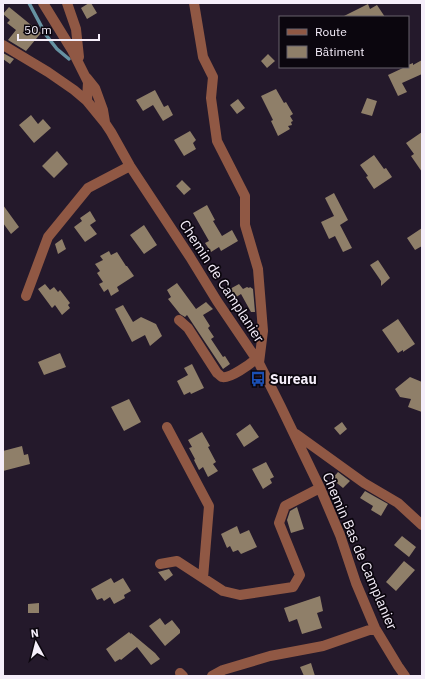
<svg xmlns="http://www.w3.org/2000/svg" width="425" height="679" font-family="'IBM Plex Sans',sans-serif">
<style>
.lines{fill:none;stroke-linecap:round;stroke-linejoin:round}
.stream{stroke:#6692a2;stroke-width:3.5}
.building{fill:#8f7f69}
.minor{stroke:#905844;stroke-width:10}
.labels{text-anchor:middle;dominant-baseline:central;stroke-width:3.5;stroke-linejoin:round;paint-order:stroke}
.street-label{font-size:14px;fill:#f5eefa;stroke:#0b060e}
.poi-label{font-size:14px;font-weight:bold;fill:#f5eefa;stroke:#0b060e;text-anchor:start}
</style>
<rect width="100%" height="100%" fill="#24192b"/>
<g class="lines">
<!-- stream -->
<path class="stream" d="M29 3 46 35 57 49 69 59"/>
</g>
<!-- building -->
<path class="building" d="M89 3H91L97 13 87 19 81 8Z
M368 4 370 9 377 5 385 17H342Z
M9 7 41 33 26 51 8 40 16 30 7 23 10 20 3 14Z
M3 53 14 59 10 64 3 59Z
M268 54 275 61 267 68 261 61Z
M422 60V74L402 83 407 92 398 96 388 75 405 67H408V65L413 63V65Z
M276 89 284 103 286 102 293 114 290 116 293 121 291 122 292 125 288 126 290 129 278 136 271 121 273 120 261 96Z
M155 90 164 107 168 105 173 115 163 121 153 105 143 111 136 100Z
M367 98 377 101 372 116 361 113Z
M238 99 245 108 237 114 230 105Z
M31 115 38 124 43 119 51 128 34 143 19 125Z
M190 131 196 140 193 143 196 149 184 156 174 140Z
M422 132V172L411 156 414 154 406 143Z
M57 151 68 164 54 178 42 166Z
M374 155 384 169 386 168 392 177 374 189 366 177 368 176 360 165Z
M182 180 191 189 184 195 176 186Z
M334 193 348 220 340 225 352 248 343 252 335 236 329 239 321 222 334 216 325 198Z
M3 205 19 227 11 234 3 223Z
M207 205 215 220 213 221 222 236 232 230 238 241 221 251 219 247 211 252 205 243 209 241 193 213Z
M90 211 96 221 90 225 97 234 85 242 74 227 82 221 80 218Z
M144 225 157 245 144 254 130 235Z
M422 228V246L415 250 407 238Z
M62 239 66 249 58 254 55 244Z
M109 251 111 255 117 252 126 266H127L134 276 117 287 119 291 111 296 108 289 104 292 99 284 103 282 97 273 100 271 95 264 103 260 100 256Z
M378 260 390 278 381 286V281L370 265Z
M177 283 196 309 206 302 213 309 203 315 210 326 208 328 214 337 211 339 223 357 225 356 230 364 223 369 187 315 185 317 180 314 168 299 171 297 167 290Z
M45 284 50 290 54 287 58 292 60 290 70 303 68 305 70 308 62 315 55 305 52 308 38 289Z
M239 284 243 289 247 287 249 288 250 287 253 289 255 312H251L241 294 233 299 228 290Z
M123 305 133 322 141 317 156 324 162 336 150 346 145 335 132 342 115 309Z
M398 319 415 344 403 352V350L398 353 382 330Z
M60 353 66 367 44 375 38 362Z
M192 364 204 388 191 394 190 392 184 395 177 381 188 375 184 368Z
M410 377 422 382V412L408 407 411 399 400 397 395 389Z
M129 399 141 422 124 431 111 407Z
M342 422 347 429 340 435 334 428Z
M250 424 259 437 244 447 236 434Z
M202 432 210 446 208 447 216 462 213 464 218 471 208 477 203 467 199 470 194 460 195 459 189 448 192 447 188 440Z
M22 446 24 455 28 454 30 464 3 471V451Z
M266 462 274 477 270 479 272 483 263 489 252 469Z
M338 472 350 481 343 488 332 479Z
M365 491 388 504 381 516 371 510 373 506 360 498Z
M297 507 304 529 291 533 287 520 290 511Z
M237 526 240 534 249 530 257 547 241 554 238 550 233 552 230 546 227 548 221 534Z
M402 536 416 547 409 557 394 545Z
M404 561 415 570 396 591 386 582Z
M169 569 173 575 165 581 158 572Z
M111 578 114 583 123 578 131 591 124 595 125 598 114 604 110 597 104 601 102 598 97 600 91 589Z
M320 596 323 611 317 613 322 628 302 634 297 619 289 622 284 608Z
M39 603V613H28V604Z
M160 618 165 625 172 620 180 630V633L165 646 149 626Z
M129 632 131 634V633L155 653 160 659 151 665 137 647 121 660 120 659 115 662 106 649Z
M311 663 315 676H304L300 667Z"/>
<g class="lines">
<!-- minor -->
<path class="minor" d="M43 3 72 50 88 82 87 101
M67 3 76 29 79 57
M194 3 203 57 213 77 211 98 217 141 245 196V225L258 269 263 331 259 363
M3 45 48 72 74 90 87 101 105 123 111 132 130 166 190 257 217 301 259 363 281 407 320 488 340 535 356 583 375 628 398 666 405 676
M87 78 95 88 103 110 105 122
M26 296 48 237 88 188 130 166
M179 320 188 328 217 373C219 374 220 376 222 377 230 379 250 364 256 359
M167 427 209 506 203 578
M296 434 364 483 398 503 422 525
M160 564 177 561 223 591 240 595 293 587 300 575 279 523 285 506 320 488
M180 673 183 676
M212 676 223 670 270 656 323 646 375 628"/>
</g>
<!-- icons -->
<defs>
<g id="bus-bare" transform="scale(1.2)"><path d="M-5-6H5V4H4V6H2V4H-2V6H-4V4H-5ZM-3.5-4V0h7V-4ZM-3.5 1.2v1.5H-2V1.2ZM2 1.2v1.5H3.5V1.2Z" fill="#1a4fb4" stroke="#0b060e" stroke-width="2.5" paint-order="stroke"/></g>
</defs>
<g fill-rule="evenodd">
<use href="#bus-bare" x="258" y="379"/>
</g>
<g class="labels">
<!-- street labels -->
<g class="street-label">
<text transform="translate(222 281) rotate(57)">Chemin de Camplanier</text>
<text transform="translate(360 551) rotate(67)">Chemin Bas de Camplanier</text>
</g>
<!-- poi labels -->
<g class="poi-label">
<text x="270" y="379">Sureau</text>
</g>
</g>
<!-- border -->
<rect width="425" height="679" fill="none" stroke="#f5eefa" stroke-width="8"/>
<!-- legend -->
<rect x="279" y="16" width="130" height="52" fill="#0b060e" stroke="#69636c"/>
<rect x="287" y="29" width="20" height="6" fill="#905844" stroke="#69636c"/>
<text x="315" y="36" font-size="12" fill="#f5eefa">Route</text>
<rect x="287" y="46" width="20" height="12" fill="#8f7f69" stroke="#69636c"/>
<text x="315" y="56" font-size="12" fill="#f5eefa">Bâtiment</text>
<!-- north arrow -->
<g transform="translate(36 643) rotate(353)" stroke="#0b060e" stroke-width="3" paint-order="stroke">
<path d="M0-3L7 15L0 10L-7 15Z" fill="#f5eefa"/>
<text y="-6" font-size="11" font-weight="bold" text-anchor="middle" fill="#f5eefa">N</text>
</g>
<!-- scale -->
<path d="M18 34v6h81v-6" fill="none" stroke="#f5eefa" stroke-width="2"/>
<text x="24" y="34" font-size="12" fill="#f5eefa" stroke="#0b060e" stroke-width="3" paint-order="stroke">50 m</text>
</svg>
